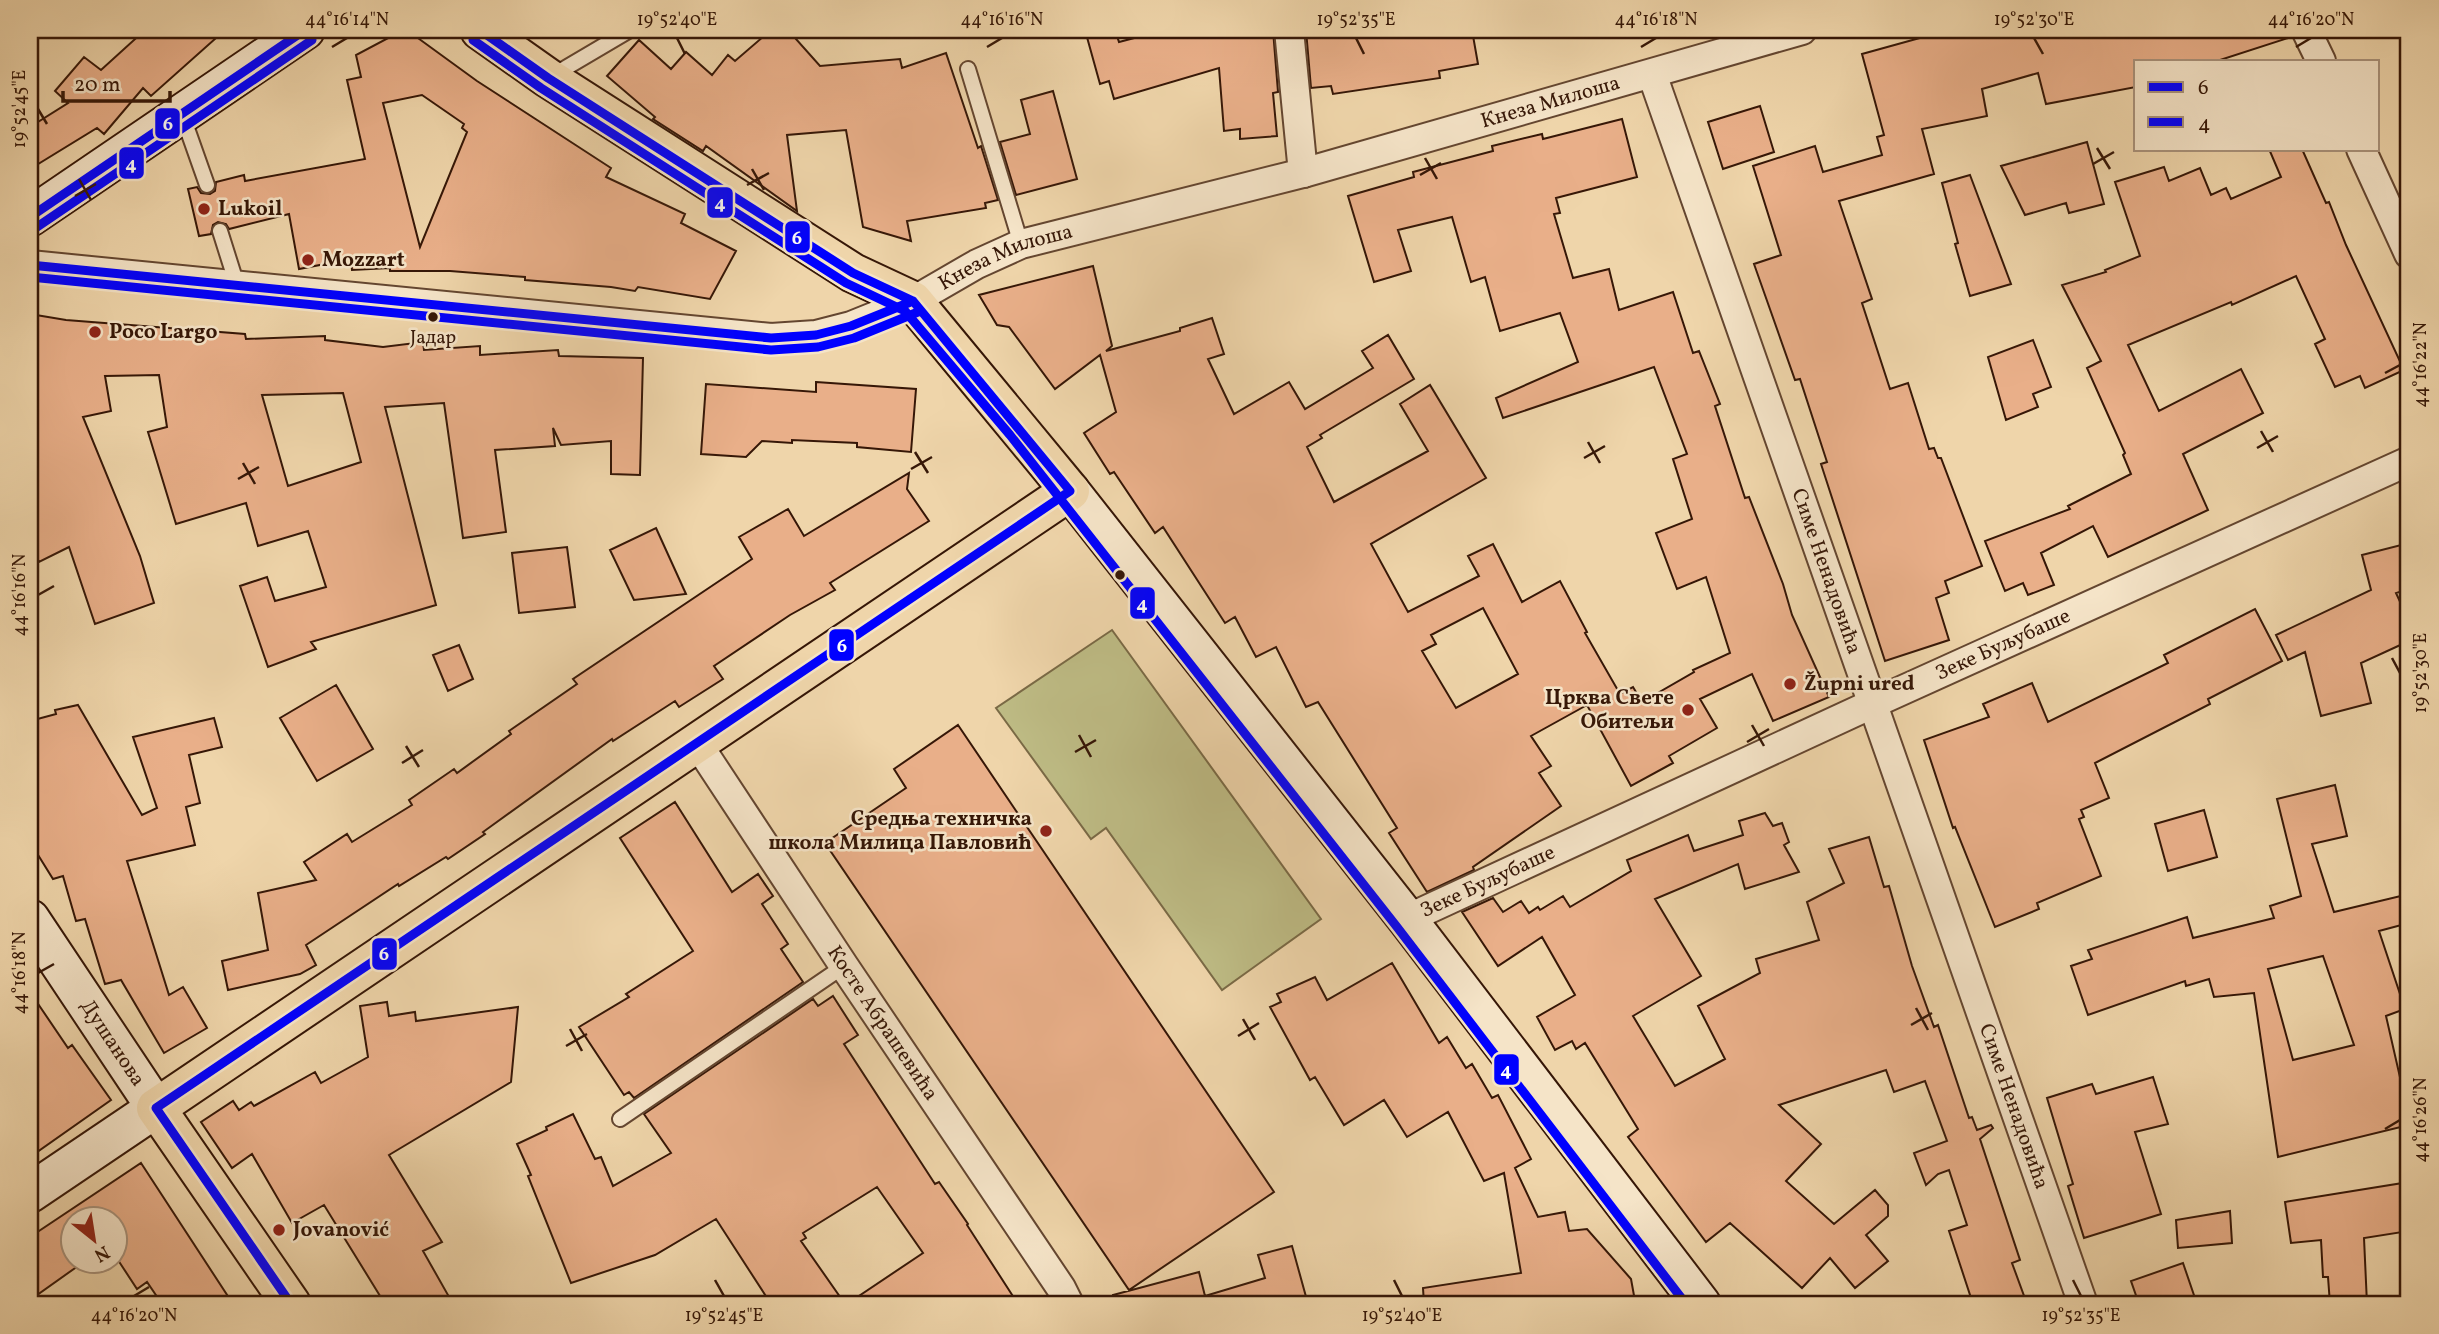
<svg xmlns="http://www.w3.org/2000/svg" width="2439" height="1334" font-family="Vollkorn,serif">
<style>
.green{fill:#bebc85;stroke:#7a6a46;stroke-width:2}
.building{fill:#e9af89;stroke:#361707;stroke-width:2;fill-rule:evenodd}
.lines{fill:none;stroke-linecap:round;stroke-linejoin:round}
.lane-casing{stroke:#644630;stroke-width:18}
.street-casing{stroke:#644630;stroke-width:32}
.secondary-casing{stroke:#361707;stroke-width:42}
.primary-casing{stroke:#361707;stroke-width:42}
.lane{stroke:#f5e4c8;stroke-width:14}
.street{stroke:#f5e4c8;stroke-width:28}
.secondary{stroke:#f5e4c8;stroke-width:38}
.primary{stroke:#efd5aa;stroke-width:38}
.bus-1-casing{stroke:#f5e4c8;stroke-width:14}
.bus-2-casing{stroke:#f5e4c8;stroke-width:14}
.bus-1{stroke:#00f;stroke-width:9}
.bus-2{stroke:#00f;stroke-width:9}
.ticks{fill:none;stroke:#361707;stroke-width:2.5}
.poi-dot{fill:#8f2418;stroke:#f5e4c8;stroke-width:2.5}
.bus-dot{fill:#361707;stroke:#f5e4c8;stroke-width:2.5}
.labels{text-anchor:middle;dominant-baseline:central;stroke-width:5;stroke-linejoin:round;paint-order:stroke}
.bus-label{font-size:19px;fill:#361707;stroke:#f5e4c8}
.street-label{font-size:21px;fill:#361707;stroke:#f5e4c8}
.poi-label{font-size:21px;font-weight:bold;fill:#361707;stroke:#f5e4c8;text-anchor:start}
.line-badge{stroke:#f5e4c8;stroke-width:2.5}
.badge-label{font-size:19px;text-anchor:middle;font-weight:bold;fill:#fff}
.neatline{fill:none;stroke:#361707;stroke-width:2.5}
.ticks-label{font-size:18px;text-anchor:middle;fill:#361707}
</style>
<rect width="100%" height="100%" fill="#efd5aa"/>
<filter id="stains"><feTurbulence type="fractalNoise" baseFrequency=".00286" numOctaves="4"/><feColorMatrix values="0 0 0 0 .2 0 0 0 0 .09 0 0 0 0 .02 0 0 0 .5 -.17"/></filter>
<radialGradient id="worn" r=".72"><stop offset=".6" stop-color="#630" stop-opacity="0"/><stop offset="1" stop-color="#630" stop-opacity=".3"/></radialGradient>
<!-- green -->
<path class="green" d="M1112 630 1321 919 1222 990 1106 828 1091 839 996 708Z"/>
<!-- building -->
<path class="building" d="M145 30H225L151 96 143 88 104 134 97 128 30 169V127L68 103 55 91 84 57 101 70Z
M771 30H788L820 66 900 59 902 68 946 53 978 148 981 146 998 200 985 203 986 208 907 221 911 241 863 227 846 130 787 135 797 211 706 146 703 151 653 119 655 117 607 76 639 40 671 69 686 52 712 75 728 55 735 61Z
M1085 30H1115L1119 42 1165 30H1273L1278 92 1273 93 1277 136 1240 139V129L1224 131 1219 68 1114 99 1109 81 1100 84Z
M1306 30H1472L1478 64 1439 71 1440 78 1333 94 1331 86 1311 88Z
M1926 30H2290L2291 37 2217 61H2136V87L2046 104 2038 73 1982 89 1987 116 1922 129 1934 174 1839 201 1872 299 1862 303 1890 389 1908 383 1929 449 1934 448 1938 458H1941L1982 566 1945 581 1949 593 1936 598 1949 640 1885 661 1821 464 1827 462 1800 379 1795 380 1754 264 1781 255 1753 166 1815 146 1823 172 1882 155 1877 137 1884 135 1862 54 1927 36Z
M411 33 477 81 611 168 606 177 685 214 681 223 736 251 710 299 638 287 635 291 611 287 525 280V277L450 271H390V268L352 270 351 259 299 269 289 214 229 229 226 224 218 222 213 225 211 234 199 236 188 189 197 187 201 193 210 194 215 191 216 182 244 175 245 181 365 159 347 80 361 77 356 55 390 37ZM422 95 464 124 462 128 467 132 420 247 383 103Z
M1053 91 1077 179 1016 195 1000 142 1030 134 1021 100Z
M1760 106 1774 152 1723 169 1708 122Z
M1622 119 1637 177 1556 198 1560 213 1554 214 1573 278 1609 269 1619 310 1673 292 1693 353 1699 351 1720 404 1715 406 1745 498 1749 497 1783 584 1792 615 1829 697 1773 721 1752 674 1700 699 1717 728 1669 756 1673 763 1631 786 1587 705 1531 736 1551 766 1539 773 1561 806 1473 867 1474 870 1427 892 1389 833 1397 828 1318 702 1306 707 1276 647 1256 657 1235 617 1225 623 1163 527 1155 533 1114 472 1110 474 1084 433 1116 412 1100 355 1055 389 1009 327 997 325 979 295 1093 266 1112 346 1106 351 1180 331V328L1212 318 1224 354 1208 359 1234 414 1289 382 1305 409 1373 368 1362 351 1388 335 1414 379 1320 435 1322 438 1307 447 1334 502 1428 451 1400 404 1430 385 1486 478 1371 544 1408 612 1479 576 1468 556 1493 544 1522 602 1560 581 1587 632 1585 633 1620 694 1633 687 1642 702 1694 672 1693 670 1730 653 1706 577 1677 589 1656 533 1692 519 1673 459 1687 454 1654 367 1503 418 1496 398 1578 362 1560 313 1500 331 1485 277 1471 282 1452 217 1398 230 1411 271 1374 282 1348 196 1414 177 1413 172 1493 151 1492 146 1542 134 1543 139ZM1483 608 1518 674 1456 708 1422 651 1436 644 1431 635Z
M2087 142 2104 204 2069 213 2066 203 2025 215 2001 166Z
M2269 149H2302L2326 203 2329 202 2346 245 2404 370 2365 388 2360 376 2335 387 2315 344 2325 339 2296 276 2232 305 2231 302 2128 345 2159 411 2241 369 2263 413 2183 454 2208 510 2108 557 2093 526 2041 553 2054 585 2028 595 2023 583 2005 591 1985 541 2070 509 2068 506 2131 474 2123 455 2125 453 2087 368 2101 361 2062 285 2106 272 2105 270 2140 256 2115 182 2164 167 2169 181 2200 168 2211 195 2226 188 2231 199 2281 177Z
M1970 175 2011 284 1970 296 1955 244 1958 243 1942 183Z
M30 314 66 320 245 334 246 339 325 336V340L383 347 423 342 424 350 480 346V355L558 350 559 356 643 358 640 475 611 474V441L561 445 553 428 555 446 495 450 506 532 463 538 444 403 385 407 436 605 311 642 316 649 268 667 240 586 267 577 275 601 326 587 308 531 258 546 246 503 176 524 148 432 167 427 159 375 105 376 111 411 83 417 140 556 154 603 95 624 69 547 39 562 30 544ZM343 393 361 462 288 486 262 395Z
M2033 340 2051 387 2033 394 2038 407 2006 420 1988 357Z
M816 382 916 389 911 452 857 447V443L792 440V443L762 441 746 457 701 454 706 384 816 392Z
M909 473 907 489 929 521 830 583 835 590 790 615 714 666 723 679 679 707 675 701 613 741 612 739 483 832 485 834 448 859 446 857 399 886 398 884 306 945 316 965 300 974 228 990 222 961 268 950 258 893 316 880 304 862 347 834 352 842 412 805 409 800 454 769 457 773 511 734 509 731 577 684 573 679 752 559 739 537 788 509 804 536Z
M656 528 686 594 634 600 610 550Z
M2409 543V589L2396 593 2409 621V641L2361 663 2371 703 2321 716 2305 652 2288 660 2276 635 2371 590 2362 555Z
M567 547 575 607 519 613 512 553Z
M2255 609 2282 661 2208 699 2210 704 2095 763 2109 798 2081 810 2084 817 2079 819 2101 876 2037 903 2039 909 1995 927 1955 827 1953 828 1924 740 1989 717 1983 704 2032 683 2048 722 2168 663 2164 655Z
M459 645 473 679 448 691 433 655Z
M336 685 373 749 317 781 280 718Z
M78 705 142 815 157 808 133 737 214 718 222 747 189 755 200 803 186 807 195 845 127 861 169 995 183 987 207 1028 164 1053 121 980 105 984 85 919 76 921 63 876 53 879 30 842V721L56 714 55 710Z
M958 725 1274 1192 1129 1290 825 843 906 788 894 769Z
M2335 785 2347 836 2312 844 2334 912 2409 894V923L2379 931 2405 1009 2386 1016 2402 1086 2409 1084V1125L2278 1157 2254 993 2214 997 2209 979 2186 986 2185 981 2088 1015 2071 966 2092 959 2088 950 2187 917 2193 938 2274 918 2270 906 2301 896 2277 799ZM2323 956 2354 1045 2293 1060 2268 969Z
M675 802 732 892 758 874 773 896 762 904 788 944 781 949 803 982 634 1098 629 1092 624 1095 579 1027 629 997 626 994 693 951 620 838Z
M2204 810 2217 857 2168 871 2155 824Z
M1765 813 1773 826 1782 823 1789 842 1784 845 1799 872 1745 889 1738 864 1655 899 1701 976 1633 1016 1675 1086 1725 1059 1698 1006 1760 973 1756 959 1819 940 1807 902 1844 883 1829 849 1869 837 1884 887 1889 886 1912 966 1934 1027 1938 1025 1969 1118 1972 1117 1977 1130 1991 1125 1993 1128 1980 1139 2020 1260 2012 1263 2027 1304H1973L1949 1231 1967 1225 1949 1170 1938 1174 1926 1185 1914 1153 1947 1141 1925 1081 1894 1092 1886 1070 1779 1105 1821 1144 1786 1181 1834 1224 1875 1190 1888 1205V1216L1866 1235 1888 1261 1855 1288 1830 1258 1802 1288 1730 1223 1706 1242 1628 1137 1638 1129 1585 1043 1576 1049 1572 1041 1555 1050 1537 1017 1575 995 1542 937 1498 966 1462 912 1493 898 1503 912 1521 901 1529 913 1538 907 1540 910 1563 896 1570 907 1631 871 1627 860 1688 835 1694 851 1743 835 1739 821Z
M1392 963 1439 1043 1447 1037 1466 1068 1472 1064 1492 1098 1498 1095 1531 1159 1515 1168 1538 1217 1565 1212 1569 1231 1587 1229 1631 1279 1635 1301 1617 1304H1424L1423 1288 1521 1273 1504 1173 1484 1181 1448 1112 1407 1137 1384 1100 1344 1125 1315 1077 1310 1080 1270 1007 1281 1002 1277 994 1315 977 1327 1000Z
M30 992 68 1048 72 1045 111 1100 30 1157Z
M833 996 858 1035 844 1044 935 1184 939 1182 968 1224 967 1225 1018 1304H847L923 1253 877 1187 803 1233 806 1238 801 1241 845 1304H771L716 1219 655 1255 571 1283 528 1176 531 1175 517 1144 547 1130 546 1127 573 1114 595 1159 601 1157 613 1186 671 1153 644 1114 813 999 818 1006Z
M387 1002 389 1016 415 1012 416 1021 518 1007 511 1082 389 1155 442 1242 423 1251 448 1295 432 1304H385L324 1205 292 1223 252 1154 232 1168 201 1122 233 1101 239 1110 251 1102 254 1106 315 1072 321 1083 368 1057 360 1006Z
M2153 1077 2168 1124 2135 1132 2161 1214 2084 1238 2068 1186 2073 1184 2047 1098 2092 1084 2096 1094Z
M141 1163 233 1304H162L147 1282 137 1289 116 1257V1219H74V1261H85L30 1300V1237Z
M2409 1182V1231L2364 1238 2367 1304H2330L2328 1277H2323L2321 1240 2291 1243 2285 1202Z
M2230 1211 2232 1243 2178 1248 2176 1220Z
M1292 1246 1308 1304H1114L1113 1295 1199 1272 1205 1296 1265 1278 1258 1255Z
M2183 1263 2197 1304H2139L2131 1281Z"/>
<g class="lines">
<!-- lane casing -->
<g class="lane-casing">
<path id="lane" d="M968 69 1021 244
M552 76 630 30
M183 117 207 185
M220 231 237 285
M620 1119 844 966"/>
</g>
<!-- street casing -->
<g class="street-casing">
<g id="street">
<path d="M1289 30 1303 173"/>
<path d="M2306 30 2321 61"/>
<path id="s1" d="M1652 74 2083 1304"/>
<path d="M2361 149 2409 254"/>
<path id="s2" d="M30 265 771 338 816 335 851 326 913 301 977 264 1021 244 1303 173 1802 30"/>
<path id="s3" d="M697 743 844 966 1061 1288 1069 1304"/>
<path id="s4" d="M1407 919 1872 704 2409 461"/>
</g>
</g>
<!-- secondary casing -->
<g class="secondary-casing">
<g id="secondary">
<path d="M30 217 305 30"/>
<path d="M1070 491 1407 919 1701 1304"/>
<path id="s5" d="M30 919 156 1108 30 1193"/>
</g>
</g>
<!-- primary casing -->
<g class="primary-casing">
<path id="primary" d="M291 1304 156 1108 1070 491 913 301 853 273 548 78 480 30"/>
</g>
<!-- lane -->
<use href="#lane" class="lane"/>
<!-- street -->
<use href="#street" class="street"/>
<!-- secondary -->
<use href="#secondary" class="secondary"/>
<!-- primary -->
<use href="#primary" class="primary"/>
<!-- bus-1 casing -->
<g class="bus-1-casing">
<path id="bus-1" d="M480 30 548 78 853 273 913 301 1070 491
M30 217 305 30
M30 265 771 338 816 335 851 326 913 301
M156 1108 1070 491
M156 1108 291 1304"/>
</g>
<!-- bus-2 casing -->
<g class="bus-2-casing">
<path id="bus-2" d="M473 40 541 88 846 283 905 311 1010 435 1397 927 1686 1304
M37 227 312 40
M30 277 771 350 818 347 854 338 918 312"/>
</g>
<!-- bus-1 -->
<use href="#bus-1" class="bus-1"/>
<!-- bus-2 -->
<use href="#bus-2" class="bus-2"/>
</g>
<!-- ticks -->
<path class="ticks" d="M677 38 685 54M1356 38 1364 54M2034 38 2043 54M332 47 347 38M987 47 1002 38M1641 47 1656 38M2296 47 2311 38M38 109 47 124M2097 148 2110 169M1425 158 1437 179M2093 164 2114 152M752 169 764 190M1420 175 1441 163M79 179 91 200M747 185 769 173M75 196 96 184M2385 373 2400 365M2261 431 2273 452M1588 442 1600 463M2257 448 2278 436M915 452 928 473M1584 458 1605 446M243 463 255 484M911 469 932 457M238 479 259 467M38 595 54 586M2392 658 2400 673M1752 725 1764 746M1079 735 1091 757M1747 742 1769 729M406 746 419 767M1075 752 1096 740M402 763 423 750M38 973 54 964M1916 1008 1928 1030M1243 1019 1255 1040M1911 1025 1932 1013M570 1029 582 1051M1238 1036 1259 1023M566 1046 587 1034M2385 1129 2400 1120M715 1280 724 1296M1394 1280 1402 1296M2073 1280 2081 1296M134 1296 149 1287"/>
<!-- markers -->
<g class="poi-dot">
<circle cx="204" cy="209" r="7"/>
<circle cx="308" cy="260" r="7"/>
<circle cx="95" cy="332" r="7"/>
<circle cx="1790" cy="684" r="7"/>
<circle cx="1688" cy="710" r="7"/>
<circle cx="1046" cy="831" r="7"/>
<circle cx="279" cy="1230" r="7"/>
</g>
<g class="bus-dot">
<circle cx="433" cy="317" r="6"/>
<circle cx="1120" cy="575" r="6"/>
</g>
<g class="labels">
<!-- bus labels -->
<g class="bus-label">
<text x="433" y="338">Јадар</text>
</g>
<!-- street labels -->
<g class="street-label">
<text stroke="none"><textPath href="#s2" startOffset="1563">Кнеза Милоша</textPath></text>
<text stroke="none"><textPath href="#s2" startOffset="996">Кнеза Милоша</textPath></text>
<text stroke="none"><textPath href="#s1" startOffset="527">Симе Ненадовића</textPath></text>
<text stroke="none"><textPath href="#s4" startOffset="656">Зеке Буљубаше</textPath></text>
<text stroke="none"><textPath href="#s4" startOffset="89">Зеке Буљубаше</textPath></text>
<text stroke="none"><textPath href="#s3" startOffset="336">Косте Абрашевића</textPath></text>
<text stroke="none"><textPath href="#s5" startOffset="149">Душанова</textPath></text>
<text stroke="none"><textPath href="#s1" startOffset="1094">Симе Ненадовића</textPath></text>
</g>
<!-- poi labels -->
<g class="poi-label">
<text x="218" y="209">Lukoil</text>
<text x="322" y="260">Mozzart</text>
<text x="109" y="332">Poco Largo</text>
<text x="1804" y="684">Župni ured</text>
<text x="1674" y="698" text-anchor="end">Црква Свете<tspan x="1674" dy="24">Обитељи</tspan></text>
<text x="1032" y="819" text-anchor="end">Средња техничка<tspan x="1032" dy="24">школа Милица Павловић</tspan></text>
<text x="293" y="1230">Jovanović</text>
</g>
</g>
<g class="line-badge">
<rect x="154" y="107" width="27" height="33" rx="7" fill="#00f"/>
<rect x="118" y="146" width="27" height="34" rx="7" fill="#00f"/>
<rect x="706" y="186" width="28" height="33" rx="7" fill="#00f"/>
<rect x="784" y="220" width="27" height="34" rx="7" fill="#00f"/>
<rect x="1129" y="586" width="27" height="34" rx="7" fill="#00f"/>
<rect x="828" y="628" width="27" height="34" rx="7" fill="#00f"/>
<rect x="371" y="937" width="27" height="34" rx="7" fill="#00f"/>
<rect x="1493" y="1053" width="27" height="33" rx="7" fill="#00f"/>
</g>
<g class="badge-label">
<text x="168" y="130">6</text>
<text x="131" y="170">4</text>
<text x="720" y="209">4</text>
<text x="797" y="244">6</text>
<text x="1142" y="610">4</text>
<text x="842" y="652">6</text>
<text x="384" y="960">6</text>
<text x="1506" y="1076">4</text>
</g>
<!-- margin -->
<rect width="2439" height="1334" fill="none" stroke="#efd5aa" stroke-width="77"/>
<!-- legend -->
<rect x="2134" y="60" width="245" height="91" fill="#f5e4c8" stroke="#a9927b" stroke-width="2"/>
<rect x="2148" y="82" width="35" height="10" fill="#0000ff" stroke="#a9927b" stroke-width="2"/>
<text x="2198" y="94" font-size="21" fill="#361707">6</text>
<rect x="2148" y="117" width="35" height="10" fill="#0000ff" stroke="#a9927b" stroke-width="2"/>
<text x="2198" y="130" font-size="21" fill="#361707">4</text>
<!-- north arrow -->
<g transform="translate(94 1240) rotate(150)"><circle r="33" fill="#f5e4c8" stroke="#a9927b" stroke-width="2"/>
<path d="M0-5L12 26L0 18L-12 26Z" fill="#8f2418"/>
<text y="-10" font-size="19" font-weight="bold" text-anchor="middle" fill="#361707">N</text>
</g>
<!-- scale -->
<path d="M63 91v10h107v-10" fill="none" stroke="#361707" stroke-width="3.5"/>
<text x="74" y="91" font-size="21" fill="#361707" stroke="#f5e4c8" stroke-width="5" paint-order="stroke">20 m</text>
<rect x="38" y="38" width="2362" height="1258" class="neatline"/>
<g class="ticks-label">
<text x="347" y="25">44°16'14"N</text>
<text x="677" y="25">19°52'40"E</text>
<text x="1002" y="25">44°16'16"N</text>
<text x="1356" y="25">19°52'35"E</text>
<text x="1656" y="25">44°16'18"N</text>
<text x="2034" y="25">19°52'30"E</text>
<text x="2311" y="25">44°16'20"N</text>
<text transform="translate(19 109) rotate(-90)" y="6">19°52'45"E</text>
<text transform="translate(2420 365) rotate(-90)" y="6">44°16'22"N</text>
<text transform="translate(19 595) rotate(-90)" y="6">44°16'16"N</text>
<text transform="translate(2420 673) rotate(-90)" y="6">19°52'30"E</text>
<text transform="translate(19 973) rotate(-90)" y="6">44°16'18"N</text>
<text transform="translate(2420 1120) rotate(-90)" y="6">44°16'26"N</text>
<text x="134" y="1321">44°16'20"N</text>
<text x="724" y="1321">19°52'45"E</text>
<text x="1402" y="1321">19°52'40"E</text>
<text x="2081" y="1321">19°52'35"E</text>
</g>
<rect width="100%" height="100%" filter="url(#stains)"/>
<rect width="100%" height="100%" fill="url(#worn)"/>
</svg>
